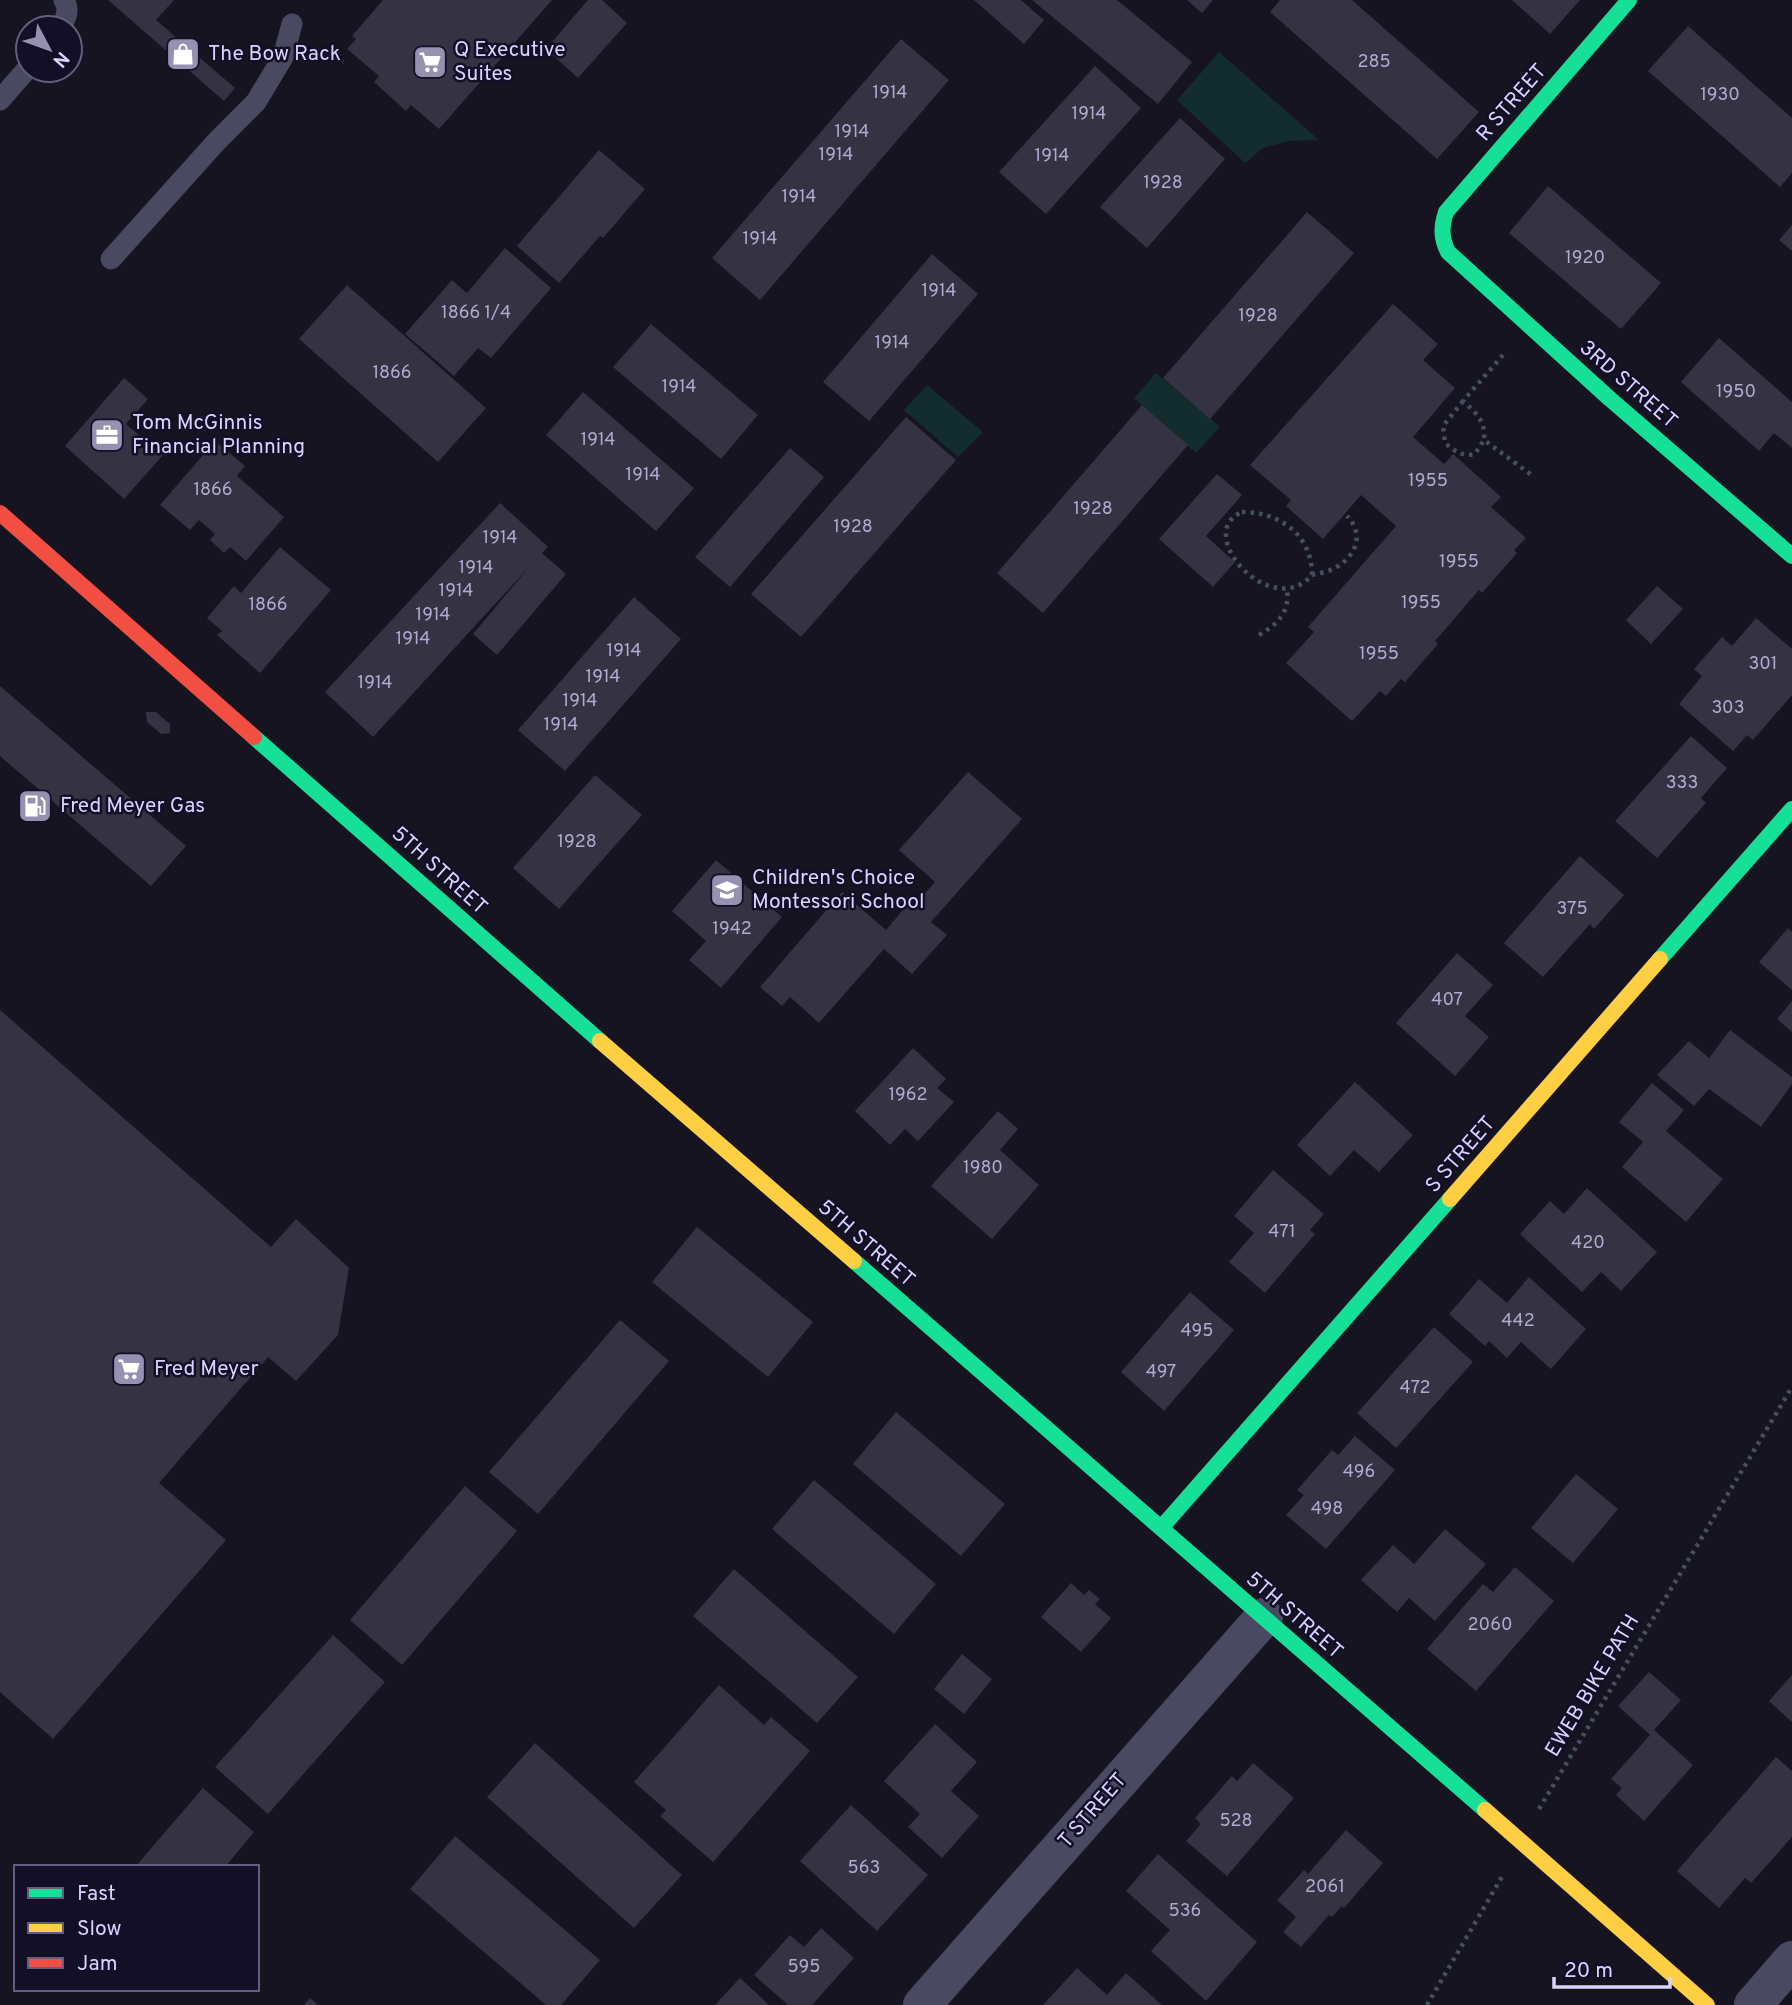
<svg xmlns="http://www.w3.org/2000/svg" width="1792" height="2005" font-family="Overpass,sans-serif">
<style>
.green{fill:#132c2d}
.building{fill:#343243}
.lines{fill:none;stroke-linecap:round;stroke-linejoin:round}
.path{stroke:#44505f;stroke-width:4.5;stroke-dasharray:3.5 5;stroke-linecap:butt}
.lane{stroke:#4a4962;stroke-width:21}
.street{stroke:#4a4962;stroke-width:38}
.fast{stroke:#16e098;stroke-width:16}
.slow{stroke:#ffcf43;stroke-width:16}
.jam{stroke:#f24e42;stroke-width:16}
.labels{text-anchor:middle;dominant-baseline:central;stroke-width:5;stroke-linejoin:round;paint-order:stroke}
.number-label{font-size:18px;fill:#b0acd0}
.poi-label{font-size:21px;fill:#d9d4ff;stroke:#130f26;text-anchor:start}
.street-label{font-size:21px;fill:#d9d4ff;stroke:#130f26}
</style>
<rect width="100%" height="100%" fill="#161421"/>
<!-- green -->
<path class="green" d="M1219 52 1319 140 1288 141 1263 148 1245 163 1177 100Z
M1156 373 1220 427 1196 453 1134 398Z
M927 385 983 432 958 457 904 410Z"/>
<!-- building -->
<path class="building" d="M108 0H174L156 20 235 88 224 101Z
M383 0H552L439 129 411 105 406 111 374 82 379 76 347 49 356 39 352 36Z
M588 0H602L627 23 578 78 546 49Z
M974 0H1021L1044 20 1024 44Z
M1032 0H1117L1192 62 1158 104Z
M1187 0H1213L1202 13Z
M1280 0H1352L1479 112 1437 159 1270 12Z
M1512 0H1580L1550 34Z
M1688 26 1792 118V173L1780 187 1648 71Z
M901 39 949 80 760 300 712 258Z
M1095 66 1141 108 1046 214 999 172Z
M1180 118 1225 159 1147 248 1100 207Z
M599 150 645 189 603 238 600 236 559 283 517 246Z
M1548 186 1661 283 1621 329 1509 233Z
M1307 212 1354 253 1210 419 1163 378Z
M1792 225V251L1779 240Z
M505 248 551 288 491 358 478 348 454 376 405 334 452 280 467 293Z
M932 254 978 294 869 421 823 382Z
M347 285 486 408 438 462 299 339Z
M1393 304 1438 344 1423 360 1455 388 1413 437 1444 464 1453 454 1501 497 1491 507 1526 538 1514 550 1517 553 1482 593 1479 590 1435 641 1438 644 1405 682 1401 679 1386 696 1380 691 1352 721 1286 663 1314 632 1308 627 1396 526 1361 495 1323 539 1286 506 1291 500 1250 465Z
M651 324 758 415 721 459 613 367Z
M1719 338 1792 402V448L1774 433 1759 451 1681 382Z
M124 378 148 399 126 424 163 455 124 499 65 446Z
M583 392 694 488 656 531 546 435Z
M1142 405 1188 445 1043 613 997 573Z
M906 417 956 460 801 637 751 594Z
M215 441 245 466 237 476 284 517 246 561 230 547 224 553 210 540 215 534 199 520 190 530 160 505Z
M790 448 824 477 730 587 695 557Z
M1217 474 1242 495 1206 536 1235 562 1213 587 1159 539Z
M500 503 548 547 542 553 566 574 497 655 473 634 530 566 373 737 325 692Z
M280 547 331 590 260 673 217 635 222 631 207 618 234 586 241 593Z
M1657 586 1683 609 1651 644 1626 620Z
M634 597 681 639 565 771 518 730Z
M1756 618 1792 649V695L1753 740 1747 735 1733 751 1679 704 1702 676 1694 669 1722 637 1732 646Z
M0 686 186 846 151 886 0 756Z
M146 712H156L170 724V733L161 734 147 722Z
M1691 736 1727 768 1701 798 1706 803 1657 858 1615 821Z
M968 772 1022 819 931 922 947 935 912 974 884 949 819 1023 790 997 782 1006 760 987 842 892 886 930 908 904 912 908 935 882 899 850Z
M595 775 642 815 559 909 513 868Z
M1580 856 1624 895 1594 929 1590 924 1543 977 1504 943Z
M716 860 782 917 721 988 689 960 706 941 672 911Z
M1788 928 1792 932V990L1759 962Z
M1457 953 1493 985 1465 1016 1489 1037 1455 1076 1396 1023Z
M1792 1001V1032L1777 1019Z
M0 1010 271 1247 296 1219 349 1268 338 1335 296 1381 268 1357 159 1483 226 1540 53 1739 0 1692Z
M1730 1030 1792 1077V1084L1761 1127 1709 1089 1694 1106 1657 1075 1689 1041 1709 1058Z
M913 1048 946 1079 937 1088 954 1102 918 1141 905 1129 890 1145 855 1111Z
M1355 1082 1413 1135 1379 1172 1354 1150 1330 1176 1297 1145Z
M1652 1083 1684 1110 1666 1131 1723 1179 1686 1222 1622 1167 1643 1142 1619 1122Z
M998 1111 1018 1129 1000 1150 1039 1185 992 1239 931 1186Z
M1273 1170 1324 1214 1310 1230 1315 1234 1265 1293 1229 1262 1254 1233 1234 1216Z
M1587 1188 1657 1252 1621 1291 1601 1272 1582 1292 1520 1234 1550 1201 1564 1214Z
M697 1227 813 1322 768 1377 652 1282Z
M1529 1277 1586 1329 1551 1369 1521 1342 1507 1358 1489 1341 1485 1346 1449 1314 1479 1279 1507 1303Z
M1190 1292 1234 1330 1164 1411 1121 1372Z
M620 1320 669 1361 538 1514 489 1472Z
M1434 1327 1473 1362 1396 1448 1357 1413Z
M896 1412 1005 1504 961 1556 853 1464Z
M1355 1436 1395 1470 1326 1549 1286 1515 1304 1495 1297 1490 1332 1450 1338 1455Z
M1576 1474 1618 1509 1573 1563 1531 1528Z
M814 1480 936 1584 894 1634 772 1529Z
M465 1486 517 1531 402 1665 350 1620Z
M1445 1529 1486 1564 1435 1621 1409 1598 1397 1612 1361 1580 1393 1545 1414 1564Z
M1515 1567 1554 1601 1476 1691 1427 1649 1483 1584 1493 1592Z
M734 1569 858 1677 817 1723 693 1616Z
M1071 1583 1084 1595 1089 1590 1100 1599 1095 1604 1111 1618 1081 1652 1041 1617Z
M333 1635 385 1682 268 1814 215 1767Z
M962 1654 992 1679 964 1714 934 1689Z
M1649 1672 1681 1700 1654 1730 1693 1765 1644 1821 1616 1795 1622 1788 1611 1779 1650 1735 1618 1706Z
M1792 1675V1722L1769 1701Z
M719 1685 764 1725 771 1717 810 1751 713 1862 660 1816 666 1810 634 1782Z
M935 1724 977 1762 951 1791 979 1816 942 1858 908 1827 920 1814 884 1781Z
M535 1743 682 1875 634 1928 487 1797Z
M1776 1757 1792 1771V1837L1751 1883 1745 1878 1719 1908 1677 1871Z
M1253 1763 1294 1798 1227 1876 1186 1841 1201 1824 1195 1818 1232 1776 1237 1781Z
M203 1788 254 1832 225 1867H135Z
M851 1805 928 1875 877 1931 800 1861Z
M1346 1830 1383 1863 1344 1908 1342 1906 1332 1917 1329 1915 1301 1947 1283 1932 1296 1917 1277 1900 1304 1870 1308 1874Z
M455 1836 600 1960 561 2005H546L410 1889Z
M1158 1854 1257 1942 1206 2001 1151 1951 1170 1930 1126 1891Z
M821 1928 854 1958 812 2005H788L754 1975 790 1935 804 1947Z
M1077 1968 1107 1995 1126 1973 1162 2005H1043Z
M740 1978 769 2005H715Z
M310 1998 318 2005H304Z"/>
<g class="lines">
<!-- path -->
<path class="path" d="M1503 355 1463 401C1476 413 1486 421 1484 440L1533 476
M1463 401 1443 426 1445 443C1455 451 1462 457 1475 454L1484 440
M1242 512C1280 512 1312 535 1312 575 1271 622 1192 533 1242 512Z
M1312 575C1319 573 1328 572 1335 568 1356 556 1365 535 1347 516
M1259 635C1278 624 1290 612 1287 589
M1539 1809 1792 1387
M1427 2005 1503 1875"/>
<!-- lane -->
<path class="lane" d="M61 28C66 18 70 10 64 0
M0 100 28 68
M111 259 217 141 256 102 283 57 292 24"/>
<!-- street -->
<path class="street" d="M922 2005 1264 1617
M1753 2005 1792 1960"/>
<!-- fast -->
<path class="fast" d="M1629 0 1446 212C1441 227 1441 238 1448 252L1610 399 1792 556
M254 737 600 1041
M1660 959 1792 809
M854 1261 1485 1810
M1161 1528 1450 1199"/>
<!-- slow -->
<path class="slow" d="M600 1041 854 1261
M1450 1199 1660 959
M1485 1810 1707 2005"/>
<!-- jam -->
<path class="jam" d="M0 513 254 737"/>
</g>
<!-- icons -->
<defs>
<g id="shop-square" transform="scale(1.75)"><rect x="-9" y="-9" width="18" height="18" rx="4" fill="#9591b1" stroke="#130f26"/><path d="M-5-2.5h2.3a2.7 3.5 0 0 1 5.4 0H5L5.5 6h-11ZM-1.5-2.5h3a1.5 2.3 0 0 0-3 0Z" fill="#fff"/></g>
<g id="supermarket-square" transform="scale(1.75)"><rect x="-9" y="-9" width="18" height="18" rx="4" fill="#9591b1" stroke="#130f26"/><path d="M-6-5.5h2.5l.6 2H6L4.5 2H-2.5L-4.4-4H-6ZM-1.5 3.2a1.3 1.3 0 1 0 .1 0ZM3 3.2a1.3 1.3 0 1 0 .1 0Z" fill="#fff"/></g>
<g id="office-square" transform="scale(1.75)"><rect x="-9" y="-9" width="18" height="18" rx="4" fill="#9591b1" stroke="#130f26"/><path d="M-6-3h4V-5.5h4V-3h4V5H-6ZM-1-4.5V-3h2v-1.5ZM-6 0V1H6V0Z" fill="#fff"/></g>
<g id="fuel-square" transform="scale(1.75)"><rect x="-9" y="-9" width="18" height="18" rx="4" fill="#9591b1" stroke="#130f26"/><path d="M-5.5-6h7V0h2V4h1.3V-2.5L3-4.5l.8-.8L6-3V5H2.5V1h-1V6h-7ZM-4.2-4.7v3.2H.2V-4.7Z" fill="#fff"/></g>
<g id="school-square" transform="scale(1.75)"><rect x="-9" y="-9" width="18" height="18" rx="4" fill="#9591b1" stroke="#130f26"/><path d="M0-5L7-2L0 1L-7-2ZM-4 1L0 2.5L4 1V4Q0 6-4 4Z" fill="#fff"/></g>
</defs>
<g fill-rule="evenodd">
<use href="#shop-square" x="183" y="54"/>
<use href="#supermarket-square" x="430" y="62"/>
<use href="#office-square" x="107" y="435"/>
<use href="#fuel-square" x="35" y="806"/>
<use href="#school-square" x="727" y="890"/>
<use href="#supermarket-square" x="129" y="1369"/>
</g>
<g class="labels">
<!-- number labels -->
<g class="number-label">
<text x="1374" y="62">285</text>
<text x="890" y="93">1914</text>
<text x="1720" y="95">1930</text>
<text x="1089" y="114">1914</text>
<text x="852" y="132">1914</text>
<text x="836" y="155">1914</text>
<text x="1052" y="156">1914</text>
<text x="1163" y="183">1928</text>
<text x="799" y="197">1914</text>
<text x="760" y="239">1914</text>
<text x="1585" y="258">1920</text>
<text x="939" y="291">1914</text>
<text x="476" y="313">1866 1/4</text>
<text x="1258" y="316">1928</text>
<text x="892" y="343">1914</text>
<text x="392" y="373">1866</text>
<text x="679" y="387">1914</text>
<text x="1736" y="392">1950</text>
<text x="598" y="440">1914</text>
<text x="643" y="475">1914</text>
<text x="1428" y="481">1955</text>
<text x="213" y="490">1866</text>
<text x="1093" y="509">1928</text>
<text x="853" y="527">1928</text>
<text x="500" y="538">1914</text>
<text x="1459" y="562">1955</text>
<text x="476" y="568">1914</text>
<text x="456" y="591">1914</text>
<text x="1421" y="603">1955</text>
<text x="268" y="605">1866</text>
<text x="433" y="615">1914</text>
<text x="413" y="639">1914</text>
<text x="624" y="651">1914</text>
<text x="1379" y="654">1955</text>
<text x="1763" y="664">301</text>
<text x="603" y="677">1914</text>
<text x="375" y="683">1914</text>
<text x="580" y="701">1914</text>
<text x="1728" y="708">303</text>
<text x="561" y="725">1914</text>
<text x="1682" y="783">333</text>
<text x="577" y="842">1928</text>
<text x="1572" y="909">375</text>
<text x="732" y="929">1942</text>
<text x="1447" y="1000">407</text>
<text x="908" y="1095">1962</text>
<text x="983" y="1168">1980</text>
<text x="1282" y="1232">471</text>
<text x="1588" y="1243">420</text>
<text x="1518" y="1321">442</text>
<text x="1197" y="1331">495</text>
<text x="1161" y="1372">497</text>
<text x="1415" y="1388">472</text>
<text x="1359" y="1472">496</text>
<text x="1327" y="1509">498</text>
<text x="1490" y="1625">2060</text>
<text x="1236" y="1821">528</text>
<text x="864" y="1868">563</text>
<text x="1325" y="1887">2061</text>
<text x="1185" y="1911">536</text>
<text x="804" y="1967">595</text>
</g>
<!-- poi labels -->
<g class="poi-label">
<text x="454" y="50">Q Executive<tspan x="454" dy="24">Suites</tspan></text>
<text x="208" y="54">The Bow Rack</text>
<text x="132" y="423">Tom McGinnis<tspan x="132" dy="24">Financial Planning</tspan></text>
<text x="60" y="806">Fred Meyer Gas</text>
<text x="752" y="878">Children's Choice<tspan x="752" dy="24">Montessori School</tspan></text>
<text x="154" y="1369">Fred Meyer</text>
</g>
<!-- street labels -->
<g class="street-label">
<text transform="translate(1512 103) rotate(-49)">R STREET</text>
<text transform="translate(1628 385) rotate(41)">3RD STREET</text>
<text transform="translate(439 871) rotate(42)">5TH STREET</text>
<text transform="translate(1461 1155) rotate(-49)">S STREET</text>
<text transform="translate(866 1244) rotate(41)">5TH STREET</text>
<text transform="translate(1294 1616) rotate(41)">5TH STREET</text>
<text transform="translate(1593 1686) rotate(-59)">EWEB BIKE PATH</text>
<text transform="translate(1093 1811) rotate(-49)">T STREET</text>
</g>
</g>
<!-- legend -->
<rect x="14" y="1865" width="245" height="126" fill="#130f26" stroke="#625e7d" stroke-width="2"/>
<rect x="28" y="1888" width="35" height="10" fill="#16e098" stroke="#625e7d" stroke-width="2"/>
<text x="77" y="1900" font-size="21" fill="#d9d4ff">Fast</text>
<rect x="28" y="1923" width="35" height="10" fill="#ffcf43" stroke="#625e7d" stroke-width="2"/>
<text x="77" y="1935" font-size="21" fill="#d9d4ff">Slow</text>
<rect x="28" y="1958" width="35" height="10" fill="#f24e42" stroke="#625e7d" stroke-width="2"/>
<text x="77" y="1970" font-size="21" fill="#d9d4ff">Jam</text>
<!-- north arrow -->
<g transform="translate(49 49) rotate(131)"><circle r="33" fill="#130f26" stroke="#625e7d" stroke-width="2"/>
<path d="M0-5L12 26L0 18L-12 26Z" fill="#9591b1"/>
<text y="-10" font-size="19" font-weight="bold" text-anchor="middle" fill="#d9d4ff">N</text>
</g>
<!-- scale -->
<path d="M1554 1977v10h116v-10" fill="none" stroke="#d9d4ff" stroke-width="3.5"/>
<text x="1564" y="1977" font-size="21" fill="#d9d4ff" stroke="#130f26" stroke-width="5" paint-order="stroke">20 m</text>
</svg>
